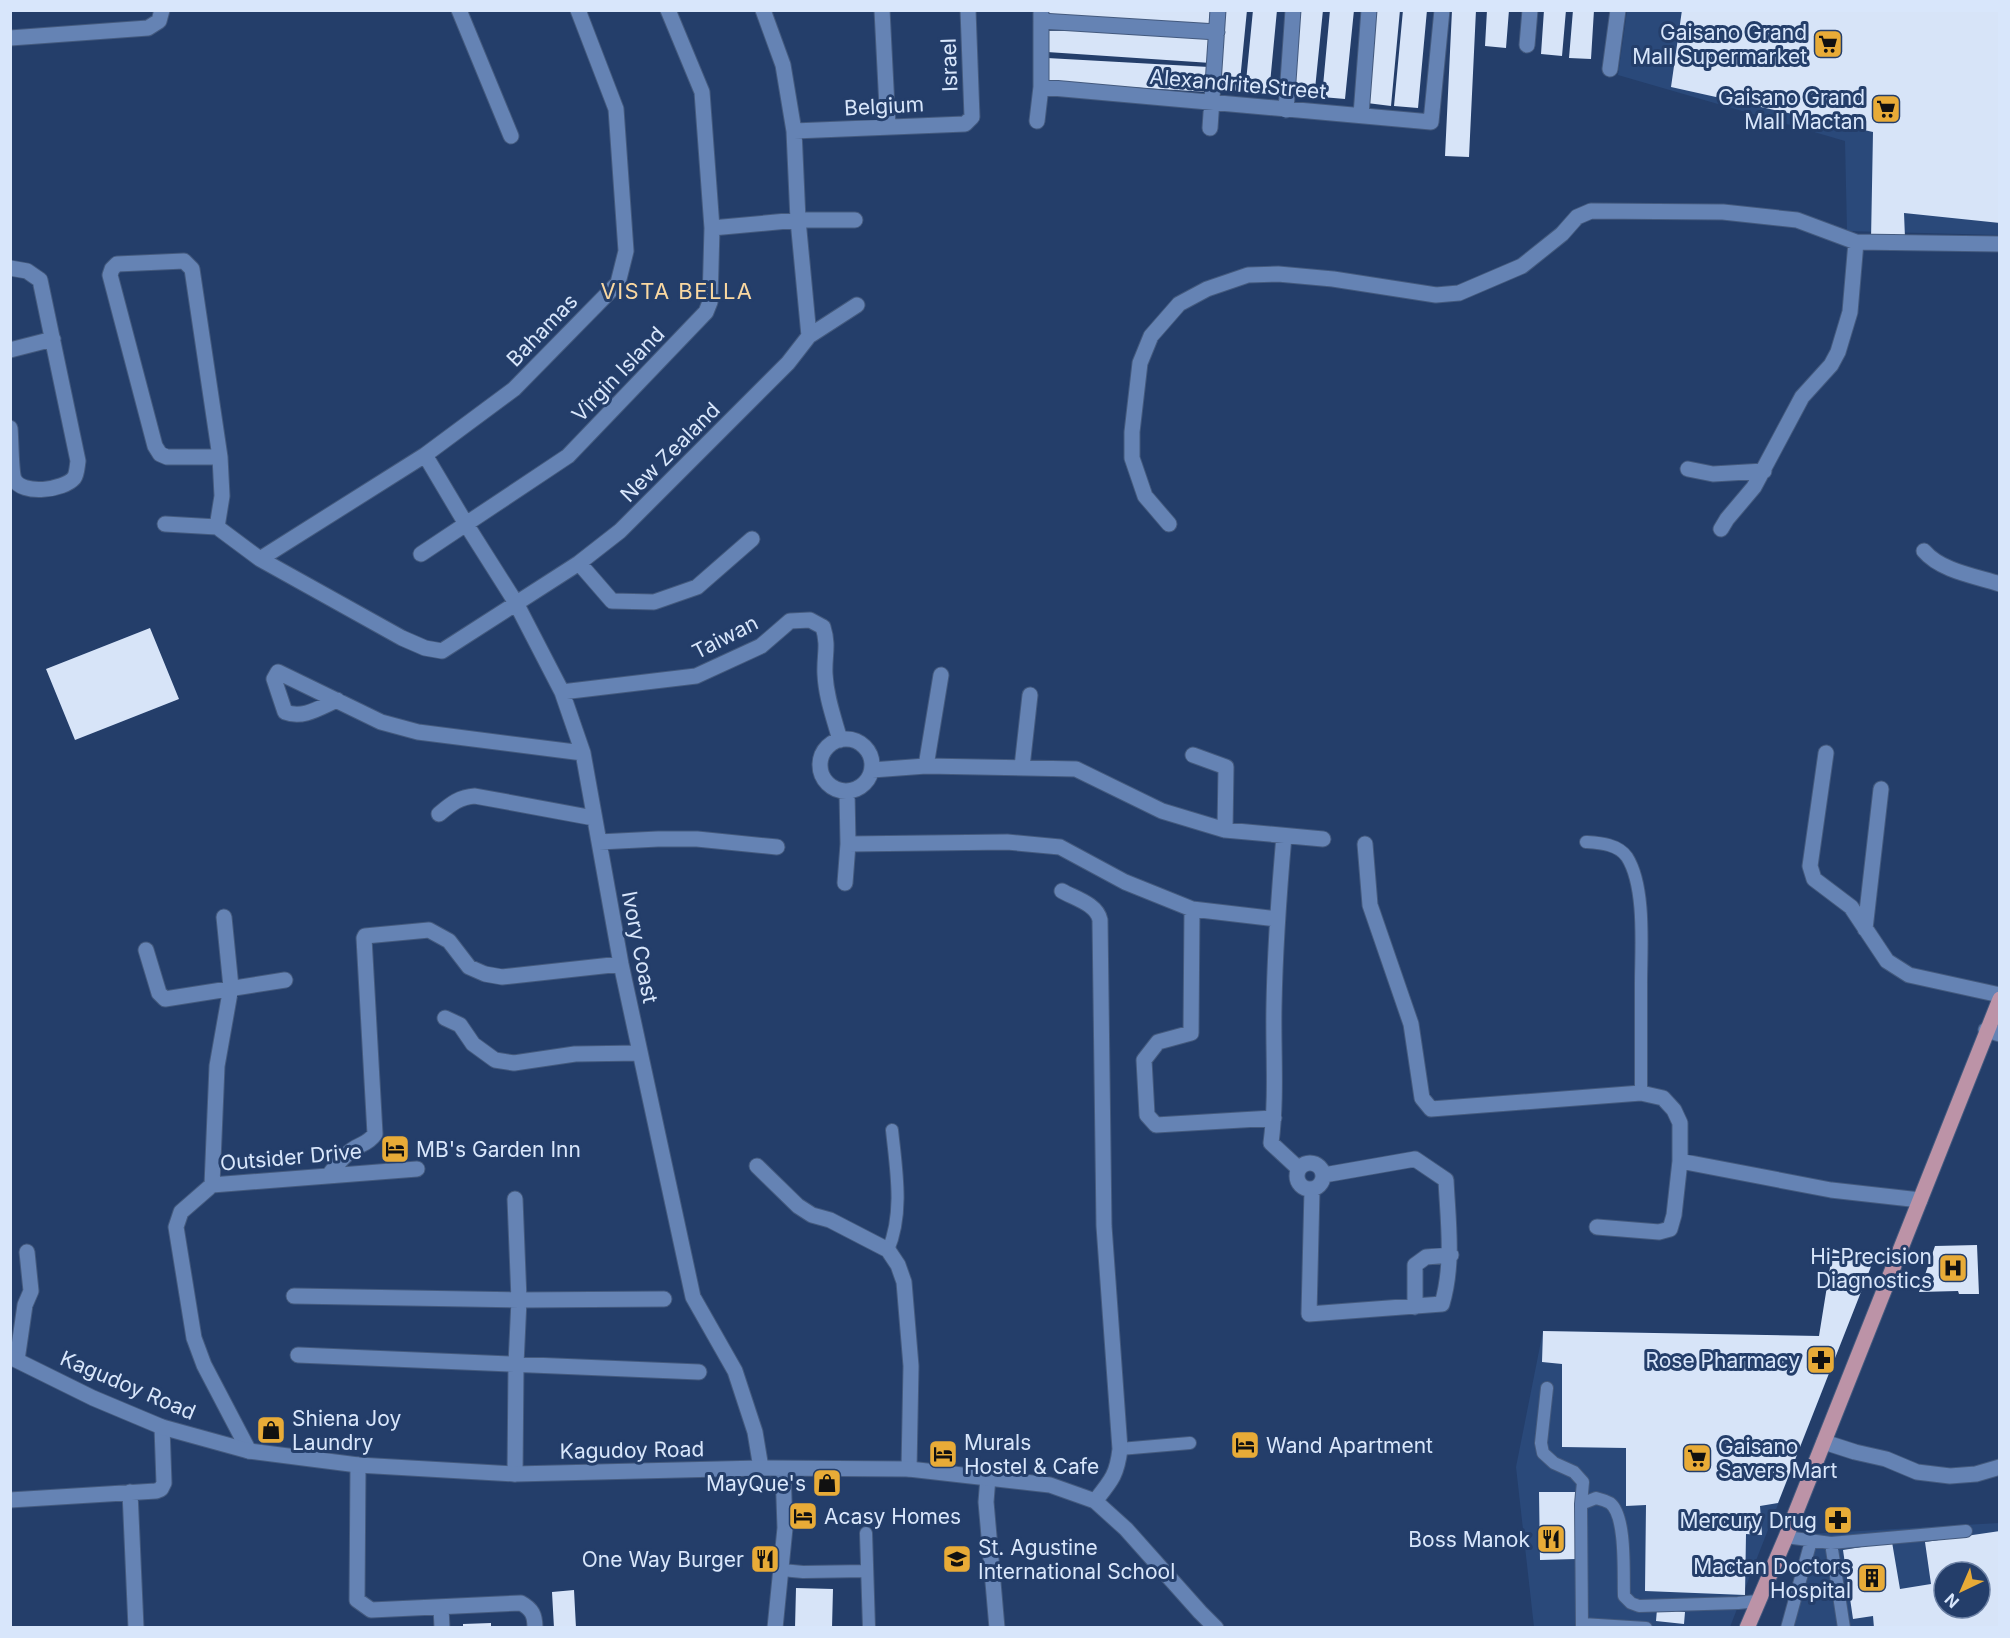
<svg xmlns="http://www.w3.org/2000/svg" width="2010" height="1638" font-family="Inter,sans-serif">
<style>
.built{fill:#2a497a;fill-rule:evenodd}
.building{fill:#d7e4f8;fill-rule:evenodd}
.lines{fill:none;stroke-linecap:round;stroke-linejoin:round}
.service-casing{stroke:#445a7e;stroke-width:14}
.minor-casing{stroke:#445a7e;stroke-width:17}
.tertiary-casing{stroke:#445a7e;stroke-width:17}
.primary-casing{stroke:#445a7e;stroke-width:17}
.service{stroke:#6583b4;stroke-width:12}
.minor{stroke:#6583b4;stroke-width:15}
.tertiary{stroke:#6583b4;stroke-width:15}
.primary{stroke:#bc93a7;stroke-width:15}
.labels{text-anchor:middle;dominant-baseline:central;stroke-width:6;stroke-linejoin:round;paint-order:stroke}
.poi-label{font-size:21px;fill:#d8e6fb;stroke:#243e6a;text-anchor:end}
.street-label{font-size:21px;fill:#d8e6fb;stroke:#243e6a}
.neighbourhood-label{font-size:22px;letter-spacing:1.5px;fill:#fad8a1;stroke:#243e6a}
</style>
<rect width="100%" height="100%" fill="#243e6a"/>
<!-- built -->
<path class="built" d="M1627 11H1999V235L1847 231 1845 141 1618 75Z
M1872 1264 1730 1627H1534L1516 1467 1543 1331 1819 1336Z
M1999 1523V1627L1788 1628 1808 1534ZM1944 1572H1980V1608H1944Z"/>
<!-- building -->
<path class="building" d="M1047 10H1210L1209 24 1047 14Z
M1223 10H1247L1239 91 1216 88Z
M1253 10H1277L1269 94 1245 92Z
M1299 10H1323L1314 99 1291 96Z
M1330 10H1354L1345 99 1322 97Z
M1376 10H1400L1391 106 1367 103Z
M1403 10H1427L1418 108 1394 106Z
M1452 10H1476L1469 157 1445 156Z
M1487 10H1509L1506 48 1485 46Z
M1544 10H1566L1562 56 1541 54Z
M1573 10H1594L1591 59 1569 58Z
M1682 10H2000V223L1904 213 1905 238 1871 240 1873 132 1671 87Z
M1048 28 1212 38 1211 63 1047 52Z
M1047 58 1209 67 1208 92 1047 82Z
M150 628 179 699 75 740 46 669Z
M1977 1245 1979 1294H1959L1958 1291 1919 1292 1935 1246Z
M1833 1249 1872 1264 1778 1503 1760 1506 1762 1535 1746 1534 1745 1595 1645 1591 1646 1505 1626 1506V1448L1562 1447V1364L1542 1362 1543 1331 1819 1336Z
M1539 1492H1575L1576 1559 1540 1560Z
M2000 1531V1628H1874L1873 1616 1853 1619 1843 1550 1892 1542 1900 1589 1931 1584 1925 1542ZM1944 1572H1980V1608H1944Z
M796 1588 833 1589 832 1628H795Z
M574 1590 576 1628H554L552 1592Z
M1657 1609 1685 1612 1684 1624 1656 1621Z
M491 1623V1628H463V1624Z"/>
<g class="lines">
<!-- service casing -->
<g class="service-casing">
<path id="service" d="M1586 842C1600 843 1618 844 1627 857 1646 887 1641 949 1641 983 1641 1020 1641 1057 1641 1093
M888 1250C904 1213 896 1169 892 1130
M1547 1388 1541 1443 1543 1453 1554 1463 1574 1472 1583 1482 1581 1504
M1120 1449 1190 1443
M866 1533 869 1628
M1786 1537 1831 1543 1966 1531
M1831 1543 1844 1628
M782 1570 803 1572 866 1571
M1582 1624 1646 1628
M1582 1628 1581 1504 1596 1498C1600 1499 1606 1501 1610 1503 1627 1516 1623 1576 1624 1596L1631 1603 1639 1606 1738 1603 1757 1601
M1787 1628 1811 1541"/>
</g>
<!-- minor casing -->
<g class="minor-casing">
<path id="minor" d="M459 10 511 136
M763 10 783 65 794 131 798 220 809 336
M882 10 888 127
M1041 21 1217 32
M10 38 148 28 159 21 162 10
M1527 45 1530 10
M1610 69 1618 10
M1041 87 1431 122 1442 10
M1286 110 1293 10
M1361 115 1369 10
M1037 121 1041 87V13
M1210 128 1218 10
M794 131 965 124 972 117 968 10
M712 228 798 220H855
M10 268 27 271 40 280 78 461C77 467 77 474 74 478 64 490 22 496 14 479 11 472 11 438 10 428
M10 350 53 339
M425 455 466 524 516 603 562 692 583 753 621 964 693 1297 735 1371 755 1432 761 1468
M1688 469 1713 474 1764 471
M165 524 217 527 260 559 402 638 425 648 442 651 579 563 620 531 788 363 809 336 857 305
M1169 524 1145 496 1132 458V432L1140 363 1151 336 1179 304 1207 289 1248 275 1278 274 1333 279 1436 295 1459 293 1522 266 1562 234 1577 217 1591 211 1723 212 1797 220 1856 242 2000 244
M217 527 222 496 220 457 192 269 184 261 117 264 112 269 110 275 155 446 160 454 167 457H220
M1721 529 1727 519 1754 487 1802 397 1831 365 1838 352 1850 312 1856 242
M1924 551C1941 571 1975 576 2000 584
M421 554 568 456 706 312 710 302 712 228 702 92 668 10
M260 559 425 455 514 389 618 283 626 251 616 109 578 10
M579 563 612 601 654 602 697 587 752 539
M562 692 696 676 761 646 790 621 810 620 823 627C829 646 824 656 825 674 826 697 834 718 840 740
M337 700C319 708 303 719 285 712L274 679 278 672 381 722 418 732 583 753
M820 765a26 26 0 1 1 52 0a26 26 0 1 1-52 0Z
M1826 753 1810 866 1814 879 1851 907 1887 961 1909 975 2000 995
M1193 755 1226 767 1225 830
M926 766 1076 769 1162 811 1225 830 1323 839
M1022 767 1030 695
M872 770 926 766 941 675
M847 792 848 844
M439 814C451 804 459 797 475 796L594 818
M1284 836C1279 893 1275 949 1274 1006 1273 1051 1277 1097 1271 1143L1298 1168
M599 842 658 839H697L777 847
M1365 844 1370 905 1411 1024 1422 1098 1431 1109 1641 1093 1663 1098 1674 1110 1680 1123V1161L1674 1215 1670 1229 1659 1232 1597 1227
M845 883 848 844 1007 842 1060 847 1125 882 1192 909 1277 919
M1062 891C1074 898 1097 904 1100 920L1104 1226 1120 1449C1117 1475 1111 1481 1095 1501
M1192 909 1191 1033 1158 1042 1144 1060 1147 1115 1156 1125 1274 1118
M1865 929 1881 789
M146 950 159 993 165 999 285 980
M445 1018 460 1025 473 1044 495 1060 514 1063 575 1054 640 1053
M1986 1030 2000 1034
M1680 1161 1831 1190 1920 1200
M1297 1176a13 13 0 1 1 26 0a13 13 0 1 1-26 0Z
M757 1166 798 1206 812 1215 830 1220 888 1250 898 1265 904 1282 911 1366 909 1469
M329 1175C336 1166 342 1157 352 1150 361 1143 367 1145 375 1134L364 938 365 936 429 930 449 941 469 967 485 974 502 977 621 964
M212 1185 217 1066 231 987 224 917
M1312 1190 1309 1314 1442 1304C1454 1263 1448 1222 1446 1180L1415 1159 1324 1175
M294 1296 519 1300 664 1299
M1415 1307V1265L1426 1257 1451 1255
M298 1355 699 1372
M17 1360 25 1305 31 1291 27 1252
M1824 1442 1855 1452 1886 1459 1917 1472 1950 1476 1976 1474 2000 1467
M249 1451 204 1365 194 1338 176 1227 181 1212 212 1185 417 1169
M358 1465 357 1600 371 1610 521 1603C532 1609 535 1615 535 1628
M515 1474 516 1364 519 1300 515 1199
M988 1477 986 1502 997 1628
M130 1492 136 1628
M10 1500 156 1491 161 1489 164 1483 162 1427
M441 1607 442 1628"/>
</g>
<!-- tertiary casing -->
<g class="tertiary-casing">
<path id="tertiary" d="M10 1357 93 1398 162 1427 249 1451 358 1465 515 1474 761 1468 909 1469 1050 1485 1095 1501 1126 1529 1200 1612 1216 1628
M775 1628 785 1528 783 1470"/>
</g>
<!-- primary casing -->
<g class="primary-casing">
<path id="primary" d="M1747 1628 1786 1537 2000 999"/>
</g>
<!-- service -->
<use href="#service" class="service"/>
<!-- minor -->
<use href="#minor" class="minor"/>
<!-- tertiary -->
<use href="#tertiary" class="tertiary"/>
<!-- primary -->
<use href="#primary" class="primary"/>
</g>
<!-- icons -->
<defs>
<g id="supermarket-square" transform="scale(1.5)"><rect x="-9" y="-9" width="18" height="18" rx="4" fill="#e8ab37" stroke="#243e6a"/><path d="M-6-5.5h2.5l.6 2H6L4.5 2H-2.5L-4.4-4H-6ZM-1.5 3.2a1.3 1.3 0 1 0 .1 0ZM3 3.2a1.3 1.3 0 1 0 .1 0Z" fill="#111"/></g>
<g id="hotel-square" transform="scale(1.5)"><rect x="-9" y="-9" width="18" height="18" rx="4" fill="#e8ab37" stroke="#243e6a"/><path d="M-6-4.5h1.5V1H6V5H4.5V3h-9V5H-6ZM-4 0a1.8 1.8 0 1 1 3.6 0ZM.5 0V-2.5h3Q6-2.5 6 0Z" fill="#111"/></g>
<g id="hospital-square" transform="scale(1.5)"><rect x="-9" y="-9" width="18" height="18" rx="4" fill="#e8ab37" stroke="#243e6a"/><path d="M-5-5h3v3.5h4V-5h3V5h-3V1.5h-4V5h-3Z" fill="#111"/></g>
<g id="pharmacy-square" transform="scale(1.5)"><rect x="-9" y="-9" width="18" height="18" rx="4" fill="#e8ab37" stroke="#243e6a"/><path d="M-2-6h4v4h4v4h-4v4h-4v-4h-4v-4h4Z" fill="#111"/></g>
<g id="shop-square" transform="scale(1.5)"><rect x="-9" y="-9" width="18" height="18" rx="4" fill="#e8ab37" stroke="#243e6a"/><path d="M-5-2.5h2.3a2.7 3.5 0 0 1 5.4 0H5L5.5 6h-11ZM-1.5-2.5h3a1.5 2.3 0 0 0-3 0Z" fill="#111"/></g>
<g id="restaurant-square" transform="scale(1.5)"><rect x="-9" y="-9" width="18" height="18" rx="4" fill="#e8ab37" stroke="#243e6a"/><path d="M-5-6h1v4h1v-4h1v4h1v-4h1v5L-1.5 .5V6h-2V.5L-5-1ZM5-6V6H3V1.5H1.5Q1.5-4 5-6Z" fill="#111"/></g>
<g id="school-square" transform="scale(1.5)"><rect x="-9" y="-9" width="18" height="18" rx="4" fill="#e8ab37" stroke="#243e6a"/><path d="M0-5L7-2L0 1L-7-2ZM-4 1L0 2.5L4 1V4Q0 6-4 4Z" fill="#111"/></g>
<g id="building-square" transform="scale(1.5)"><rect x="-9" y="-9" width="18" height="18" rx="4" fill="#e8ab37" stroke="#243e6a"/><path d="M-4-6H4V6H1V3H-1V6H-4ZM-2.5-4.3h1.7v1.8h-1.7ZM.8-4.3h1.7v1.8H.8ZM-2.5-1h1.7V.8h-1.7ZM.8-1h1.7V.8H.8Z" fill="#111"/></g>
</defs>
<g fill-rule="evenodd">
<use href="#supermarket-square" x="1828" y="44"/>
<use href="#supermarket-square" x="1886" y="109"/>
<use href="#hotel-square" x="395" y="1149"/>
<use href="#hospital-square" x="1953" y="1268"/>
<use href="#pharmacy-square" x="1821" y="1360"/>
<use href="#shop-square" x="271" y="1430"/>
<use href="#hotel-square" x="1245" y="1445"/>
<use href="#hotel-square" x="943" y="1454"/>
<use href="#supermarket-square" x="1697" y="1458"/>
<use href="#shop-square" x="827" y="1483"/>
<use href="#hotel-square" x="803" y="1516"/>
<use href="#pharmacy-square" x="1838" y="1520"/>
<use href="#restaurant-square" x="1551" y="1539"/>
<use href="#restaurant-square" x="765" y="1559"/>
<use href="#school-square" x="957" y="1559"/>
<use href="#building-square" x="1872" y="1578"/>
</g>
<g class="labels">
<!-- poi labels -->
<g class="poi-label">
<text x="1807" y="32">Gaisano Grand<tspan x="1807" dy="24">Mall Supermarket</tspan></text>
<text x="1865" y="97">Gaisano Grand<tspan x="1865" dy="24">Mall Mactan</tspan></text>
<text x="416" y="1149" text-anchor="start">MB's Garden Inn</text>
<text x="1932" y="1256">Hi-Precision<tspan x="1932" dy="24">Diagnostics</tspan></text>
<text x="1800" y="1360">Rose Pharmacy</text>
<text x="292" y="1418" text-anchor="start">Shiena Joy<tspan x="292" dy="24">Laundry</tspan></text>
<text x="964" y="1442" text-anchor="start">Murals<tspan x="964" dy="24">Hostel &amp; Cafe</tspan></text>
<text x="1266" y="1445" text-anchor="start">Wand Apartment</text>
<text x="1718" y="1446" text-anchor="start">Gaisano<tspan x="1718" dy="24">Savers Mart</tspan></text>
<text x="806" y="1483">MayQue's</text>
<text x="824" y="1516" text-anchor="start">Acasy Homes</text>
<text x="1817" y="1520">Mercury Drug</text>
<text x="1530" y="1539">Boss Manok</text>
<text x="978" y="1547" text-anchor="start">St. Agustine<tspan x="978" dy="24">International School</tspan></text>
<text x="744" y="1559">One Way Burger</text>
<text x="1851" y="1566">Mactan Doctors<tspan x="1851" dy="24">Hospital</tspan></text>
</g>
<!-- street labels -->
<g class="street-label">
<text transform="translate(949 65) rotate(-92)">Israel</text>
<text transform="translate(1238 84) rotate(5)">Alexandrite Street</text>
<text transform="translate(884 106) rotate(-3)">Belgium</text>
<text transform="translate(542 330) rotate(-46)">Bahamas</text>
<text transform="translate(618 374) rotate(-46)">Virgin Island</text>
<text transform="translate(670 452) rotate(-45)">New Zealand</text>
<text transform="translate(725 637) rotate(-27)">Taiwan</text>
<text transform="translate(640 947) rotate(79)">Ivory Coast</text>
<text transform="translate(291 1157) rotate(-5)">Outsider Drive</text>
<text transform="translate(128 1385) rotate(23)">Kagudoy Road</text>
<text transform="translate(632 1450) rotate(-1)">Kagudoy Road</text>
</g>
<!-- neighbourhood labels -->
<g class="neighbourhood-label">
<text x="677" y="291">VISTA BELLA</text>
</g>
</g>
<!-- border -->
<rect width="2010" height="1638" fill="none" stroke="#d8e6fb" stroke-width="24"/>
<!-- north arrow -->
<g transform="translate(1962 1590) rotate(224)"><circle r="28" fill="#243e6a" stroke="#6c81a4" stroke-width="1.5"/>
<path d="M0-4.5L10 22L0 15L-10 22Z" fill="#e8ab37"/>
<text y="-9" font-size="16" font-weight="bold" text-anchor="middle" fill="#d8e6fb">N</text>
</g>
</svg>
